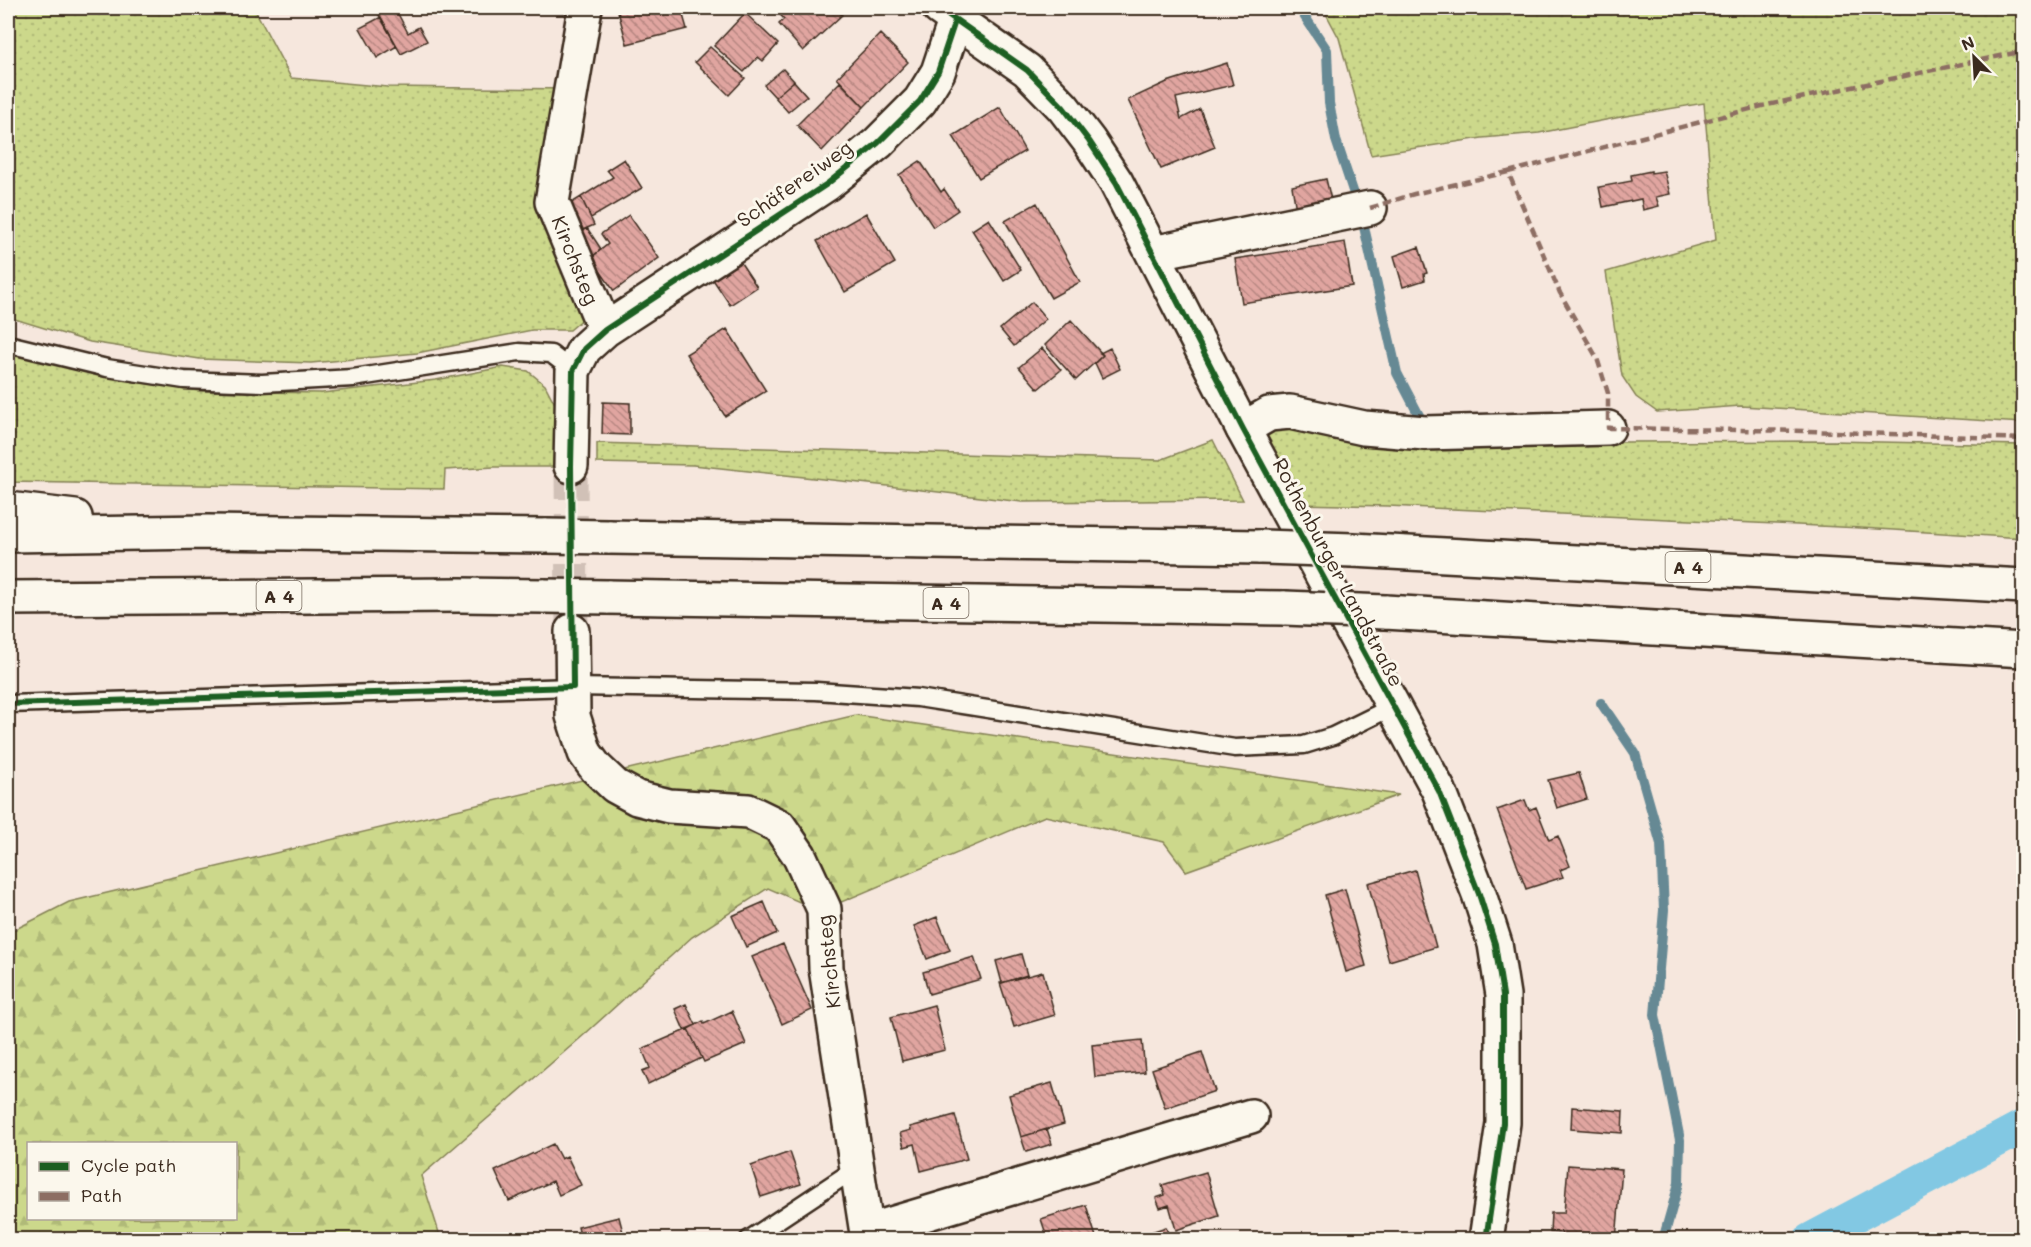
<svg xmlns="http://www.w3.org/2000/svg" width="2031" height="1247" font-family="Mali,sans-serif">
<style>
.grass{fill:url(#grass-dots);stroke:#848154;stroke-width:1.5}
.forest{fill:url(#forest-firs);stroke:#848154;stroke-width:1.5;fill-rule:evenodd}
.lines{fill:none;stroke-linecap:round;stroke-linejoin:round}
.stream{stroke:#668994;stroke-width:10}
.canal{stroke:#82c8e3;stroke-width:34}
.building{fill:url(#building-back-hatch);stroke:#3b2a1e;stroke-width:1.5}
.street-tunnel{stroke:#d1c1b7;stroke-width:33;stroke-dasharray:33 16;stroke-linecap:butt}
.lane-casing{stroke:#3b2a1e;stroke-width:21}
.street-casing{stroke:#3b2a1e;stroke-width:38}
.secondary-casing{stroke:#3b2a1e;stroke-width:38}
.highway-casing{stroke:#3b2a1e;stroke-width:38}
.lane{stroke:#fbf7ec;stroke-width:16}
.street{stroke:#fbf7ec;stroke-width:33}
.secondary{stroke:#fbf7ec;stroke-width:33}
.highway{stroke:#fbf7ec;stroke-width:33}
.highway-bridge-casing{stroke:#3b2a1e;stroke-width:38;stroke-linecap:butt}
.highway-bridge{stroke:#fbf7ec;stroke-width:33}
.quiet{stroke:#8d6e63;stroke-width:4.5;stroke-dasharray:9 4.5;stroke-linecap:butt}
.cycleway-casing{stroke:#fbf7ec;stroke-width:10}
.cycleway{stroke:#1b5e20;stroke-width:6}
.labels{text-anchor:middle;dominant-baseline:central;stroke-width:6;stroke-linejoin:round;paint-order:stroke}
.shield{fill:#fbf7ec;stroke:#75685c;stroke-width:1.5}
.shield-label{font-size:18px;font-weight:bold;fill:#3b2a1e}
.street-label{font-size:20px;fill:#3b2a1e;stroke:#fbf7ec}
</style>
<defs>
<pattern id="grass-dots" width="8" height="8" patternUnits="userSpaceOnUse" patternTransform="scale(1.5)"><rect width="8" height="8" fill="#ccd88b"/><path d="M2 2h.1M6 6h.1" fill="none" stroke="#b0ba78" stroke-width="1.8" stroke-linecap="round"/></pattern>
<pattern id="forest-firs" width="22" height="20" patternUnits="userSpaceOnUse" patternTransform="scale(1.5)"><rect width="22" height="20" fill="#ccd88b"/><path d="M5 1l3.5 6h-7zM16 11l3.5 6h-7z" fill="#b0ba78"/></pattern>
<pattern id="building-back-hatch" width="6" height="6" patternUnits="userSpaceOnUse" patternTransform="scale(1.5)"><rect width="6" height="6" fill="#e0a5a0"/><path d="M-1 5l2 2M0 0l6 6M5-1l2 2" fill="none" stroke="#b78782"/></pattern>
</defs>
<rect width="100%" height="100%" fill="#f6e7dd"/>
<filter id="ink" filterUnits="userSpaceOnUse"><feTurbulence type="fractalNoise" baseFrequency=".0167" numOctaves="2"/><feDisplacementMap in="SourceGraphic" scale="12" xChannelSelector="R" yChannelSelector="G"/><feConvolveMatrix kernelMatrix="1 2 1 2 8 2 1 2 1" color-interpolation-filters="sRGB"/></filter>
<g filter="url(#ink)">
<!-- grass -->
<path class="grass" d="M8 8H254L291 78 388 87 573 89 552 202 585 317 570 330H532L417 353 311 363 200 359 90 342 8 317Z
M1323 8H2023V423L1741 406 1657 412 1636 397 1622 376 1606 272 1716 240 1704 103 1626 116 1539 133 1482 138 1371 155 1339 38Z
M8 351 135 382 199 391 322 393 436 380 503 367 528 371 545 385 557 408 553 467H494L445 470 444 489 8 482Z
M1276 422 1383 443 1833 441 2023 445V538L1861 528 1388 506 1298 504 1262 434Z
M1213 440 1243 500 1022 502 888 486 693 465 597 463V443L1160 460Z"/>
<!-- forest -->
<path class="forest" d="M856 715 1399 795 1186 871 1164 842 1045 816 820 911 768 888 692 937 585 1034 421 1176 441 1239 8 1240V933L69 902ZM28 1144H236V1218H28Z"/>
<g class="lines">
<!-- stream -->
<path class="stream" d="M1299 8 1327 50 1329 103 1336 140 1356 200
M1362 218 1397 373 1422 421
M1601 703 1635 753 1661 844 1664 910 1655 1015 1680 1140 1679 1183 1663 1240"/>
<!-- canal -->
<path class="canal" d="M1810 1240 2024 1126"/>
</g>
<!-- building -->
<path class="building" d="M375 8H395L408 33 419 27 427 41 401 54Z
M617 8H681L687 29 627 44Z
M774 8H836L842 15 803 51 779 24 784 19Z
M745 13 778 44 763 61 758 57 744 72 714 46Z
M381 17 397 46 377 58 360 28Z
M880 34 908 62 864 107 837 78Z
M710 47 745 78 729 95 695 62Z
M1227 63 1233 85 1176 98 1181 119 1200 109 1215 147 1161 169 1128 100 1167 82Z
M783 69 794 81 775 97 764 85Z
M794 81 807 96 788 112 775 97Z
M840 82 864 107 822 151 797 125Z
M1000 107 1025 151 979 178 953 136Z
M624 159 642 188 591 218 581 197 613 177 607 170Z
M920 161 941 192 944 189 958 210 933 227 899 175Z
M1651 171V173L1664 171 1670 194 1656 197 1659 206 1643 210 1641 199 1603 207 1599 187 1632 181 1631 175Z
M1326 179 1332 204 1296 210 1292 186Z
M581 197 594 225 576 233 565 207Z
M1037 203 1080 282 1051 298 1005 221Z
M866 213 895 263 845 292 817 241Z
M629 215 659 258 614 291 591 258 608 244 601 234Z
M989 219 1021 270 1004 281 972 230Z
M587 228 601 249 591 258 576 233Z
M1345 242 1352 286 1242 303 1235 259Z
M1419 247 1427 273 1424 274 1425 280 1403 287 1394 256Z
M739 260 757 287 730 305 712 278Z
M1032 302 1046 319 1014 346 1000 329Z
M1071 320 1103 355 1076 380 1045 345Z
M727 329 766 391 725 416 686 354Z
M1042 348 1061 370 1038 389 1019 367Z
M1110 348 1120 369 1102 378 1095 363 1103 355 1100 353Z
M603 402 630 403V435L602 434Z
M1579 773 1587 799 1557 808 1548 780Z
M1525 800 1529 810 1536 807 1549 840 1558 836 1570 866 1560 870 1563 877 1526 889 1497 810Z
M1415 870 1436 947 1389 961 1368 883Z
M1345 889 1366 966 1346 972 1325 895Z
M764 902 777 933 746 947 732 916Z
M937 917 950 950 927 959 914 926Z
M783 944 812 1010 782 1024 752 957Z
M1021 954 1027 975 1002 983 996 961Z
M974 957 981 979 929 994 923 972Z
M1043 972 1055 1015 1014 1027 1000 983Z
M686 1004 696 1025 684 1030 675 1009Z
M934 1005 945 1050 902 1061 891 1017Z
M732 1011 746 1044 704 1062 688 1029 703 1021 704 1024Z
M688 1029 702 1058 648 1084 642 1071 650 1068 642 1049Z
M1142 1040 1145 1072 1095 1077 1092 1045Z
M1202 1052 1215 1091 1165 1108 1152 1069Z
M1052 1083 1064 1124 1021 1137 1009 1095Z
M1572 1107 1623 1111 1622 1133 1571 1129Z
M955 1115 967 1159 921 1171 915 1144 904 1147 900 1133 911 1130 910 1127Z
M1047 1129 1052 1144 1026 1152 1021 1137Z
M553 1144 561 1159 567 1156 581 1185 559 1195 553 1181 509 1201 495 1171Z
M790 1152 801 1184 761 1197 751 1166Z
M1568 1165 1622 1169 1616 1240H1561L1562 1233 1550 1232 1551 1213H1564Z
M1206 1172 1219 1216 1176 1230 1169 1205 1160 1208 1156 1198 1165 1195 1162 1185Z
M1086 1205 1097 1240H1048L1041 1219Z
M619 1217 625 1240H581L578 1227Z
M1166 1227 1170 1240H1127Z"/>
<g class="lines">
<!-- street-tunnel -->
<path class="street-tunnel" d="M571 466 572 631"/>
<!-- lane casing -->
<g class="lane-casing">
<path id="lane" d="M8 344 107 368 184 380 262 383 353 378 519 352 551 354 573 371
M8 704 573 687 816 691 918 698 1235 748 1304 745 1333 736 1392 707
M748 1240 858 1167"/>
</g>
<!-- street casing -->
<g class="street-casing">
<path id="street" d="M585 8 552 202 605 330
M1153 253 1370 208
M1243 429 1269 414 1290 412 1364 428 1425 433 1608 428
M571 466 573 371 584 349 605 330 827 184 878 143 920 101 938 72 955 21
M572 631 573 716 585 753 596 768 615 786 637 798 669 806 748 811 779 826 799 855 824 909 826 968 868 1240
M868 1231 1251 1116"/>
</g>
<!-- secondary casing -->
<g class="secondary-casing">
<path id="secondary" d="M939 8 1027 70 1063 107 1089 141 1116 182 1243 429 1439 791 1479 894 1495 944 1503 995V1123L1486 1240"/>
</g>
<!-- highway casing -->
<g class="highway-casing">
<path id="highway" d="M8 509 75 517
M8 535 208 532 547 536
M608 537 1260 547
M1353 550 2024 586
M607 597 1285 608
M8 598 460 595 545 596
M1385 612 2024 650"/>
</g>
<!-- lane -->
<use href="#lane" class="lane"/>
<!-- street -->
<use href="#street" class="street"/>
<!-- secondary -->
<use href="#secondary" class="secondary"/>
<!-- highway -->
<use href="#highway" class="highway"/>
<!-- highway-bridge casing -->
<g class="highway-bridge-casing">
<path id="highway-bridge" d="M547 536 608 537
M1260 547 1353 550
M545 596 607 597
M1285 608 1385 612"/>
</g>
<!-- highway-bridge -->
<use href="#highway-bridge" class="highway-bridge"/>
<!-- quiet -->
<path class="quiet" d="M1508 172 1762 106 2024 51
M1370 208 1414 194 1508 172 1560 293 1597 358 1608 393V428L1807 431 2024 439"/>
<!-- cycleway casing -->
<g class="cycleway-casing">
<path id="cycleway" d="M939 8 1027 70 1063 107 1089 141 1116 182 1243 429 1439 791 1479 894 1495 944 1503 995V1123L1486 1240
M8 704 573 687 571 466 573 371 584 349 605 330 827 184 878 143 920 101 938 72 955 21"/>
</g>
<!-- cycleway -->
<use href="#cycleway" class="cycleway"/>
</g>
</g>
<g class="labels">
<!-- shield labels -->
<g class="shield">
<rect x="1665.5" y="552" width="45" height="30" rx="4.5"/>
<rect x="256.5" y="581" width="45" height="30" rx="4.5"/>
<rect x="923.5" y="588" width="45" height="30" rx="4.5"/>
</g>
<g class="shield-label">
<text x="1688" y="567">A 4</text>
<text x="279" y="596">A 4</text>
<text x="946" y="603">A 4</text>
</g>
<!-- street labels -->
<g class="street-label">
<text transform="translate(794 183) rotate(-35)">Schäfereiweg</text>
<text transform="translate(576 260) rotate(68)">Kirchsteg</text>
<text transform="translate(1339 572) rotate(62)">Rothenburger Landstraße</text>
<text transform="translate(828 962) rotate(-96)">Kirchsteg</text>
</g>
</g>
<!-- margin -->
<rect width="2031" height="1247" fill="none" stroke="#fbf7ec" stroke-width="30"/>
<rect x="15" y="15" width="2001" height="1217" fill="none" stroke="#3b2a1e" stroke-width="2" filter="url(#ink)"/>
<!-- legend -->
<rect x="27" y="1142" width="210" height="78" fill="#fbf7ec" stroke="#aea59a" stroke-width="1.5"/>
<rect x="39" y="1162" width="30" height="9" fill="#1b5e20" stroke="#aea59a" stroke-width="1.5"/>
<text x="81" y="1172" font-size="18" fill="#3b2a1e">Cycle path</text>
<rect x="39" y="1192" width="30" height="9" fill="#8d6e63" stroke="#aea59a" stroke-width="1.5"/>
<text x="81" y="1202" font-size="18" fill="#3b2a1e">Path</text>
<!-- north arrow -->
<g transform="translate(1974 57) rotate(336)" stroke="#fbf7ec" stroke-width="4.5" paint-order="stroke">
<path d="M0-4.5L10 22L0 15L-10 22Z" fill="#3b2a1e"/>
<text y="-9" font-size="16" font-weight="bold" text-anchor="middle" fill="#3b2a1e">N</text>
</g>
</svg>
